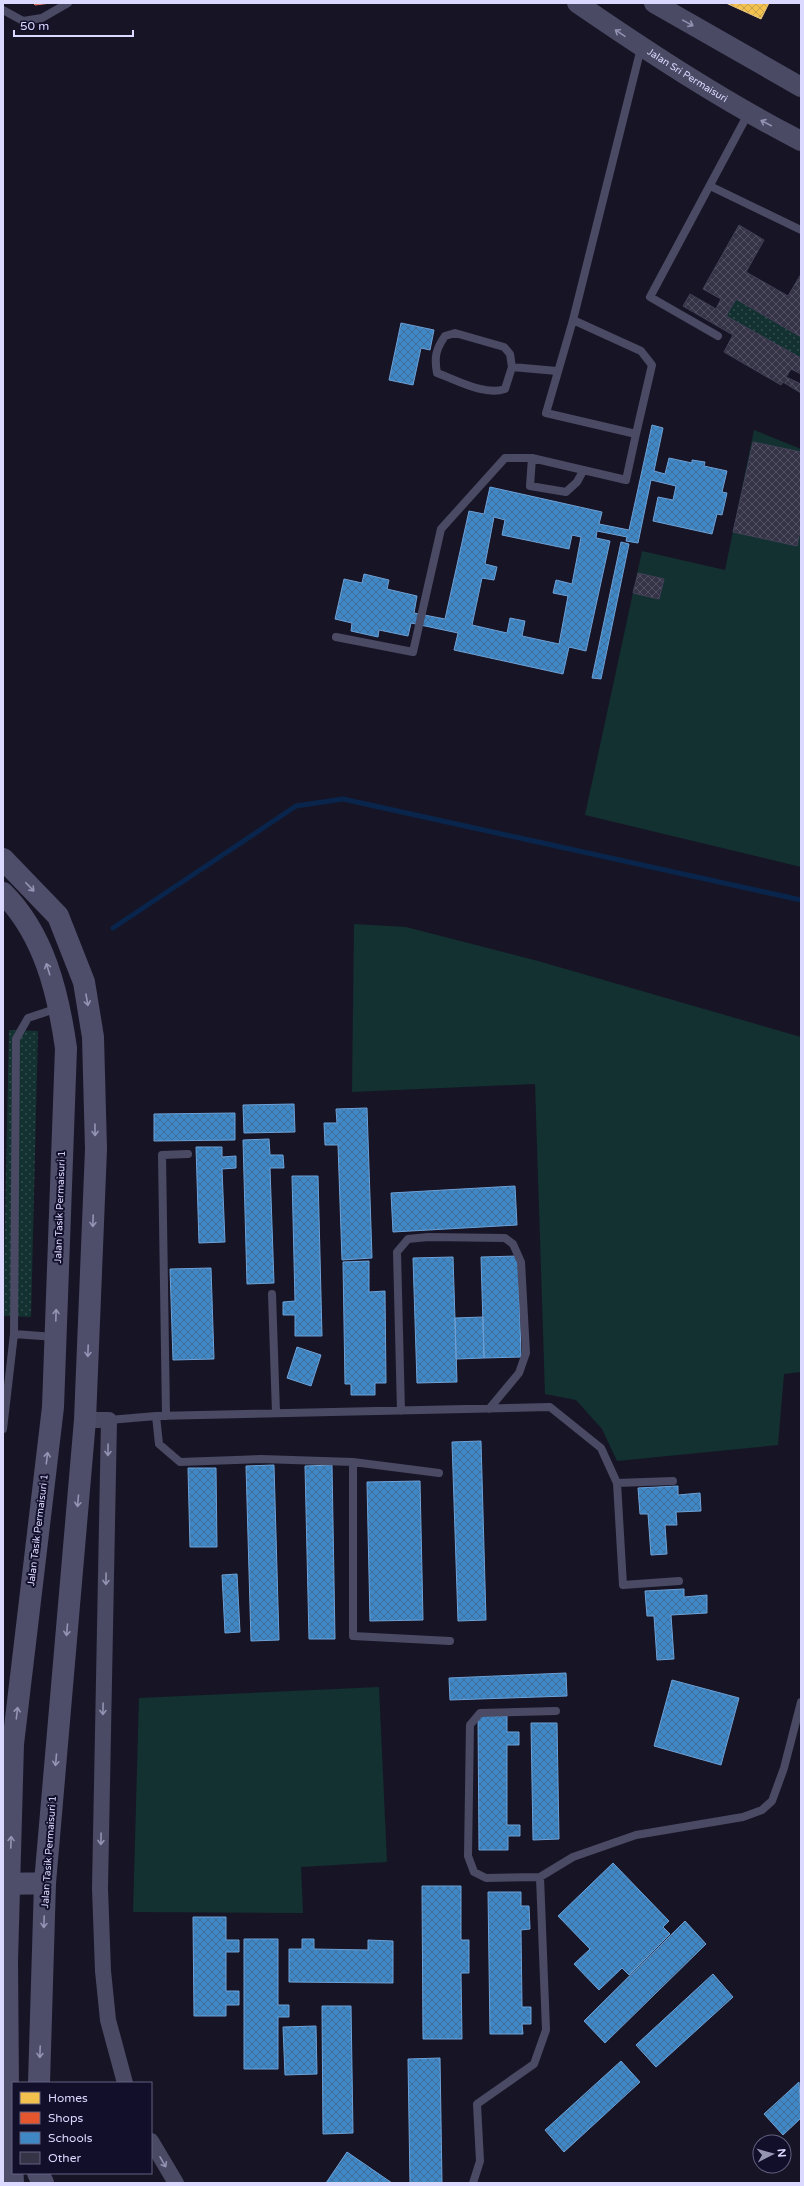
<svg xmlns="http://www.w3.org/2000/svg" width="804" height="2186" font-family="'Varela Round',sans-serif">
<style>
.garden{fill:url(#garden-dots)}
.pitch{fill:#133130}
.homes{fill:url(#homes-cross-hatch);stroke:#ebc883}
.shops{fill:url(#shops-cross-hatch);stroke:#e17e6d}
.schools{fill:url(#schools-cross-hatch);stroke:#6ea0d6;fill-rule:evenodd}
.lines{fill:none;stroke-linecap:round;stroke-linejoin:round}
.stream{stroke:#0a254b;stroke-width:5}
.building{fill:url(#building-cross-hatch);stroke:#434058}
.service{stroke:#4a4a65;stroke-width:8}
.minor{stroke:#4a4a65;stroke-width:16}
.tertiary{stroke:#4a4a65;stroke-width:20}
.secondary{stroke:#4e4e6b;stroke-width:22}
.oneway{stroke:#9292b2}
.oneway2{stroke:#9494b5}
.labels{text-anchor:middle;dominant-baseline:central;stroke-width:4;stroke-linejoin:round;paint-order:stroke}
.street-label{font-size:10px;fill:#dbd9ff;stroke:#120f2b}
</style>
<defs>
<pattern id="garden-dots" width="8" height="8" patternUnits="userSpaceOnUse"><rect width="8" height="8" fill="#133130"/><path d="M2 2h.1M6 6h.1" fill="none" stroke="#354e4f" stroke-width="1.8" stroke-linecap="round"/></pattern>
<pattern id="homes-cross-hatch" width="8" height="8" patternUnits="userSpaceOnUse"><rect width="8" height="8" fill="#f2c14e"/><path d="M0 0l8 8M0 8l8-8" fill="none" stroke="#c6a14e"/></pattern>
<pattern id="shops-cross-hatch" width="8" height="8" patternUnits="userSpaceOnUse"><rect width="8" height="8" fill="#e4572e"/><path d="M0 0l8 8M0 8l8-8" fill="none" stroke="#b35037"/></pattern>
<pattern id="schools-cross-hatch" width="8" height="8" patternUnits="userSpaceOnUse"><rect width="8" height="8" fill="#3f88c5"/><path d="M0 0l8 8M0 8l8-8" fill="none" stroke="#406f9b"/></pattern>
<pattern id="building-cross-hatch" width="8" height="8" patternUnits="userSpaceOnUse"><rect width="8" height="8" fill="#353346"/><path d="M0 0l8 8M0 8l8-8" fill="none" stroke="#525062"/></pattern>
</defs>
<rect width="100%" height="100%" fill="#171525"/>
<!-- garden -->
<path class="garden" d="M736 299 801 337V358L726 316Z
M9 1030 38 1031 31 1317 3 1316Z"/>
<!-- pitch -->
<path class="pitch" d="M754 430 801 449V867L585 815 642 551 725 570Z
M354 924 406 927 538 961 801 1037V1372L784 1374 778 1445 617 1461 602 1429 576 1400 545 1394 535 1084 352 1092Z
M379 1687 387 1862 301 1867 303 1913 133 1912 139 1698Z"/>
<!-- homes -->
<path class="homes" d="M726 3H769L761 19Z"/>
<!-- shops -->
<path class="shops" d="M33 3H51L35 5Z"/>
<!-- schools -->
<path class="schools" d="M401 323 434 330 430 350 421 348 413 385 389 380Z
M652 425 663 428 654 471 665 474 669 458 692 463V460L705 462 704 466 727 471 722 492 727 493 722 515 717 514 712 534 653 521 658 497 673 500 676 486 651 480 638 543 626 541 627 537 597 531 596 538 610 541 586 651 569 647 563 674 454 650 458 633 411 623 408 636 379 630 378 637 351 631 352 623 335 619 344 579 362 583 364 574 389 580 387 589 417 596 414 613 445 619 469 511 484 514 490 487 602 512 599 524 629 530ZM494 517 505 520 502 535 569 549 572 535 581 537 572 584 556 580 553 593 568 596 559 644 522 636 525 621 510 618 507 633 472 625 482 578 494 580 497 567 485 564Z
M621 542 629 544 601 679 592 678Z
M294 1104 295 1132 244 1133 243 1105Z
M367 1108 372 1258 342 1260 338 1145H325L324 1123H337L336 1109Z
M235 1113V1140L154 1141V1114Z
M269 1139 270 1155H283L284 1168H270L274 1283 247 1284 243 1140Z
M196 1147H222V1157L236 1156V1168L222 1169 225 1242 199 1243Z
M292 1176H318L322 1336H295V1315H283V1302L295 1301Z
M515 1186 517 1225 393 1232 391 1193Z
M518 1256 521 1357 484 1358 481 1257Z
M453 1257 457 1382 417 1383 413 1258Z
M369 1261V1292L385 1291 386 1383H375V1395H351V1384H345L343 1262Z
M211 1268 214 1359 173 1360 170 1269Z
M483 1317 484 1358 456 1359 455 1318Z
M297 1347 321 1355 311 1386 287 1378Z
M481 1441 486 1620 458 1621 452 1442Z
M274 1465 279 1640 251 1641 246 1466Z
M332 1465 335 1639H309L305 1466Z
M188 1468H216L217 1547H190Z
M420 1481 423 1620 370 1621 367 1482Z
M678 1486V1495L700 1493 701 1511 676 1512 677 1525H665L667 1554 651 1555 648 1514H640L638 1488Z
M237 1574 240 1632 225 1633 222 1575Z
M684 1589V1597L707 1595V1613L671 1615 674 1659 657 1660 654 1616H647L645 1591Z
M566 1673 567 1696 450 1700 449 1678Z
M672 1680 739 1698 721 1765 654 1746Z
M478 1716H507V1732H519V1745H507V1825H520V1836H508V1850H479Z
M531 1723H557L559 1839 533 1840Z
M613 1863 669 1921 663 1927 670 1934 629 1975 622 1968 599 1990 574 1964 590 1949 558 1916Z
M422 1886H461V1940H469V1973H461L462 2039H423Z
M488 1892H521V1906H529L530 1929 521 1930 522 2007H531V2024H522L523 2034H490Z
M193 1917H226V1940H239V1952H226V1991H239V2005H226V2016H194Z
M685 1921 706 1944 605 2043 584 2021Z
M244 1939H278V2005H289V2017H278V2069H244Z
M302 1939H314V1949L368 1950V1940L393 1941V1983L289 1982V1949H302Z
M713 1974 733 1997 656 2067 636 2045Z
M322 2006H351L353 2133 323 2134Z
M316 2026 317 2074 285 2075 283 2027Z
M440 2058 442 2183H410L408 2059Z
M621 2061 640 2082 564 2152 545 2130Z
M799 2082 801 2118 783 2135 764 2114Z
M347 2152 392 2183H326Z"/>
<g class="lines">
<!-- stream -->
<path class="stream" d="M113 928 296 806 343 799 801 900"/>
</g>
<!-- building -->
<path class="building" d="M739 225 764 240 746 272 788 296 801 274V337L736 299 726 316 801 358V374L791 369 786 377 801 384V393L783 382 781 385 724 352 733 335 683 306 690 294 716 309 721 299 703 289Z
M753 442 801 452V526L797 546 733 532Z
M638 573 664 579 659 599 633 593Z"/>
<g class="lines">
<!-- service -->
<path class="service" d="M3 10 23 21 42 18 68 3
M710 186 801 230
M573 320 641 351 652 365 636 434 546 413 573 320 641 48
M455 333 504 347 510 354 512 367 505 389C484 396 457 380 437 373 434 357 436 349 445 336Z
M718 336 650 297 748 114
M512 367 557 371
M532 458 530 486 566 492 577 482 583 471
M336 637 413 652 441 529 505 458H532L626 480 636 434
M272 1294 276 1413
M14 1334 55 1337
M401 1411 397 1252 408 1239 428 1237 505 1238 513 1244 521 1262 526 1353 519 1373 489 1409
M156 1416 159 1444 180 1462 261 1459 353 1462V1636L450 1641
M166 1416 162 1155 188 1154
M109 1420 156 1416 550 1407 601 1448 617 1483 673 1481
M3 1429 14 1334 16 1039 28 1018 58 1008
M353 1462 439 1473
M617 1483 623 1585 679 1581
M540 1877 486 1878 474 1872 468 1856 470 1725 480 1713 556 1711
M473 2183 480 2161 477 2104 534 2064 546 2030 540 1877 573 1857 636 1835 743 1817 762 1810 772 1801 784 1768 801 1702"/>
<!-- minor -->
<path class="minor" d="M85 1420H109L100 1888 103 1971 108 2020 125 2083
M151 2141 176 2183"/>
<!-- tertiary -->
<g class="tertiary">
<path id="s1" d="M577 3C650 53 723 101 801 141"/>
<path d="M654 3 801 87"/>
</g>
<!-- secondary -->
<path class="secondary" d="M3 859 58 916 84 982 93 1037 96 1149 85 1420 45 1883 39 2083
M3 893C44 934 58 992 66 1048L53 1407 13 1744 7 1961 8 2091 13 2183
M9 1884 45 1883
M38 2173 43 2183"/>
</g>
<!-- one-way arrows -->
<defs><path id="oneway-shaft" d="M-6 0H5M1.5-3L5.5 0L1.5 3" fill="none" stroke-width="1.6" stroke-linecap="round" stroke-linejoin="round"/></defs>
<g class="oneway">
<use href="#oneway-shaft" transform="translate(688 23) rotate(29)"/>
<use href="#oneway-shaft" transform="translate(620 33) rotate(-146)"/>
<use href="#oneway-shaft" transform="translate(766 123) rotate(-153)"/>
<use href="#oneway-shaft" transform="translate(108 1450) rotate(91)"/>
<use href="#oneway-shaft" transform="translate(106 1579) rotate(91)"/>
<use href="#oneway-shaft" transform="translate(103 1709) rotate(91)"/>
<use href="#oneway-shaft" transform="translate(101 1839) rotate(91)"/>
<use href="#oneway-shaft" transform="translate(163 2162) rotate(60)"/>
</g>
<g class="oneway2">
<use href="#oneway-shaft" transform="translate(30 887) rotate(46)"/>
<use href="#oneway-shaft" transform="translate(48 969) rotate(-107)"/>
<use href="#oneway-shaft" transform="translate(87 1000) rotate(80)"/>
<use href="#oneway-shaft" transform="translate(95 1130) rotate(89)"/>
<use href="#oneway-shaft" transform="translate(93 1221) rotate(92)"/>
<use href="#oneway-shaft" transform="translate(56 1315) rotate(-88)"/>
<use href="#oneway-shaft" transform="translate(88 1351) rotate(92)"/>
<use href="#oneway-shaft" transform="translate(47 1458) rotate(-83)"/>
<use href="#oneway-shaft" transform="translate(78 1501) rotate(95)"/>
<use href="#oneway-shaft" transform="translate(67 1630) rotate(95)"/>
<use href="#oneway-shaft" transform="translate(17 1713) rotate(-83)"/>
<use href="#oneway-shaft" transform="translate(56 1760) rotate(95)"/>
<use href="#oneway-shaft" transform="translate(11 1842) rotate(-88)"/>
<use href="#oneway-shaft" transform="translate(44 1922) rotate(92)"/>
<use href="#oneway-shaft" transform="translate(40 2052) rotate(92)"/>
</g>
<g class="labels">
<!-- street labels -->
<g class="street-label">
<text stroke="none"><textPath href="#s1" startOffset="132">Jalan Sri Permaisuri</textPath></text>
<text transform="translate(60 1207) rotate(-88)">Jalan Tasik Permaisuri 1</text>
<text transform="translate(38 1530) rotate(-83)">Jalan Tasik Permaisuri 1</text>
<text transform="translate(49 1852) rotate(-86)">Jalan Tasik Permaisuri 1</text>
</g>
</g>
<!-- border -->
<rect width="804" height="2186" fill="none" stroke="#dbd9ff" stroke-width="8"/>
<!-- legend -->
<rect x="12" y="2082" width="140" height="92" fill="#120f2b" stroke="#626080"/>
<rect x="20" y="2092" width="20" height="12" fill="#f2c14e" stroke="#626080"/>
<text x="48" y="2102" font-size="12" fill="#dbd9ff">Homes</text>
<rect x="20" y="2112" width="20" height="12" fill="#e4572e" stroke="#626080"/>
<text x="48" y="2122" font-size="12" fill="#dbd9ff">Shops</text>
<rect x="20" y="2132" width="20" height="12" fill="#3f88c5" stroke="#626080"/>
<text x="48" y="2142" font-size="12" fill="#dbd9ff">Schools</text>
<rect x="20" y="2152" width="20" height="12" fill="#353346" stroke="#626080"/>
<text x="48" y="2162" font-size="12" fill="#dbd9ff">Other</text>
<!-- north arrow -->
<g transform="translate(772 2154) rotate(84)"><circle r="19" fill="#120f2b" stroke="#626080"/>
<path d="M0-3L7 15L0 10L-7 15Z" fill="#9694b3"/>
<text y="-6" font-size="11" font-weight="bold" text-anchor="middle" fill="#dbd9ff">N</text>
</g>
<!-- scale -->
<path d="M14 30v6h119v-6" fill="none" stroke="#dbd9ff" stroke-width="2"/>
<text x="20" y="30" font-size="12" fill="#dbd9ff" stroke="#120f2b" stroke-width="3" paint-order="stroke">50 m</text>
</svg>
